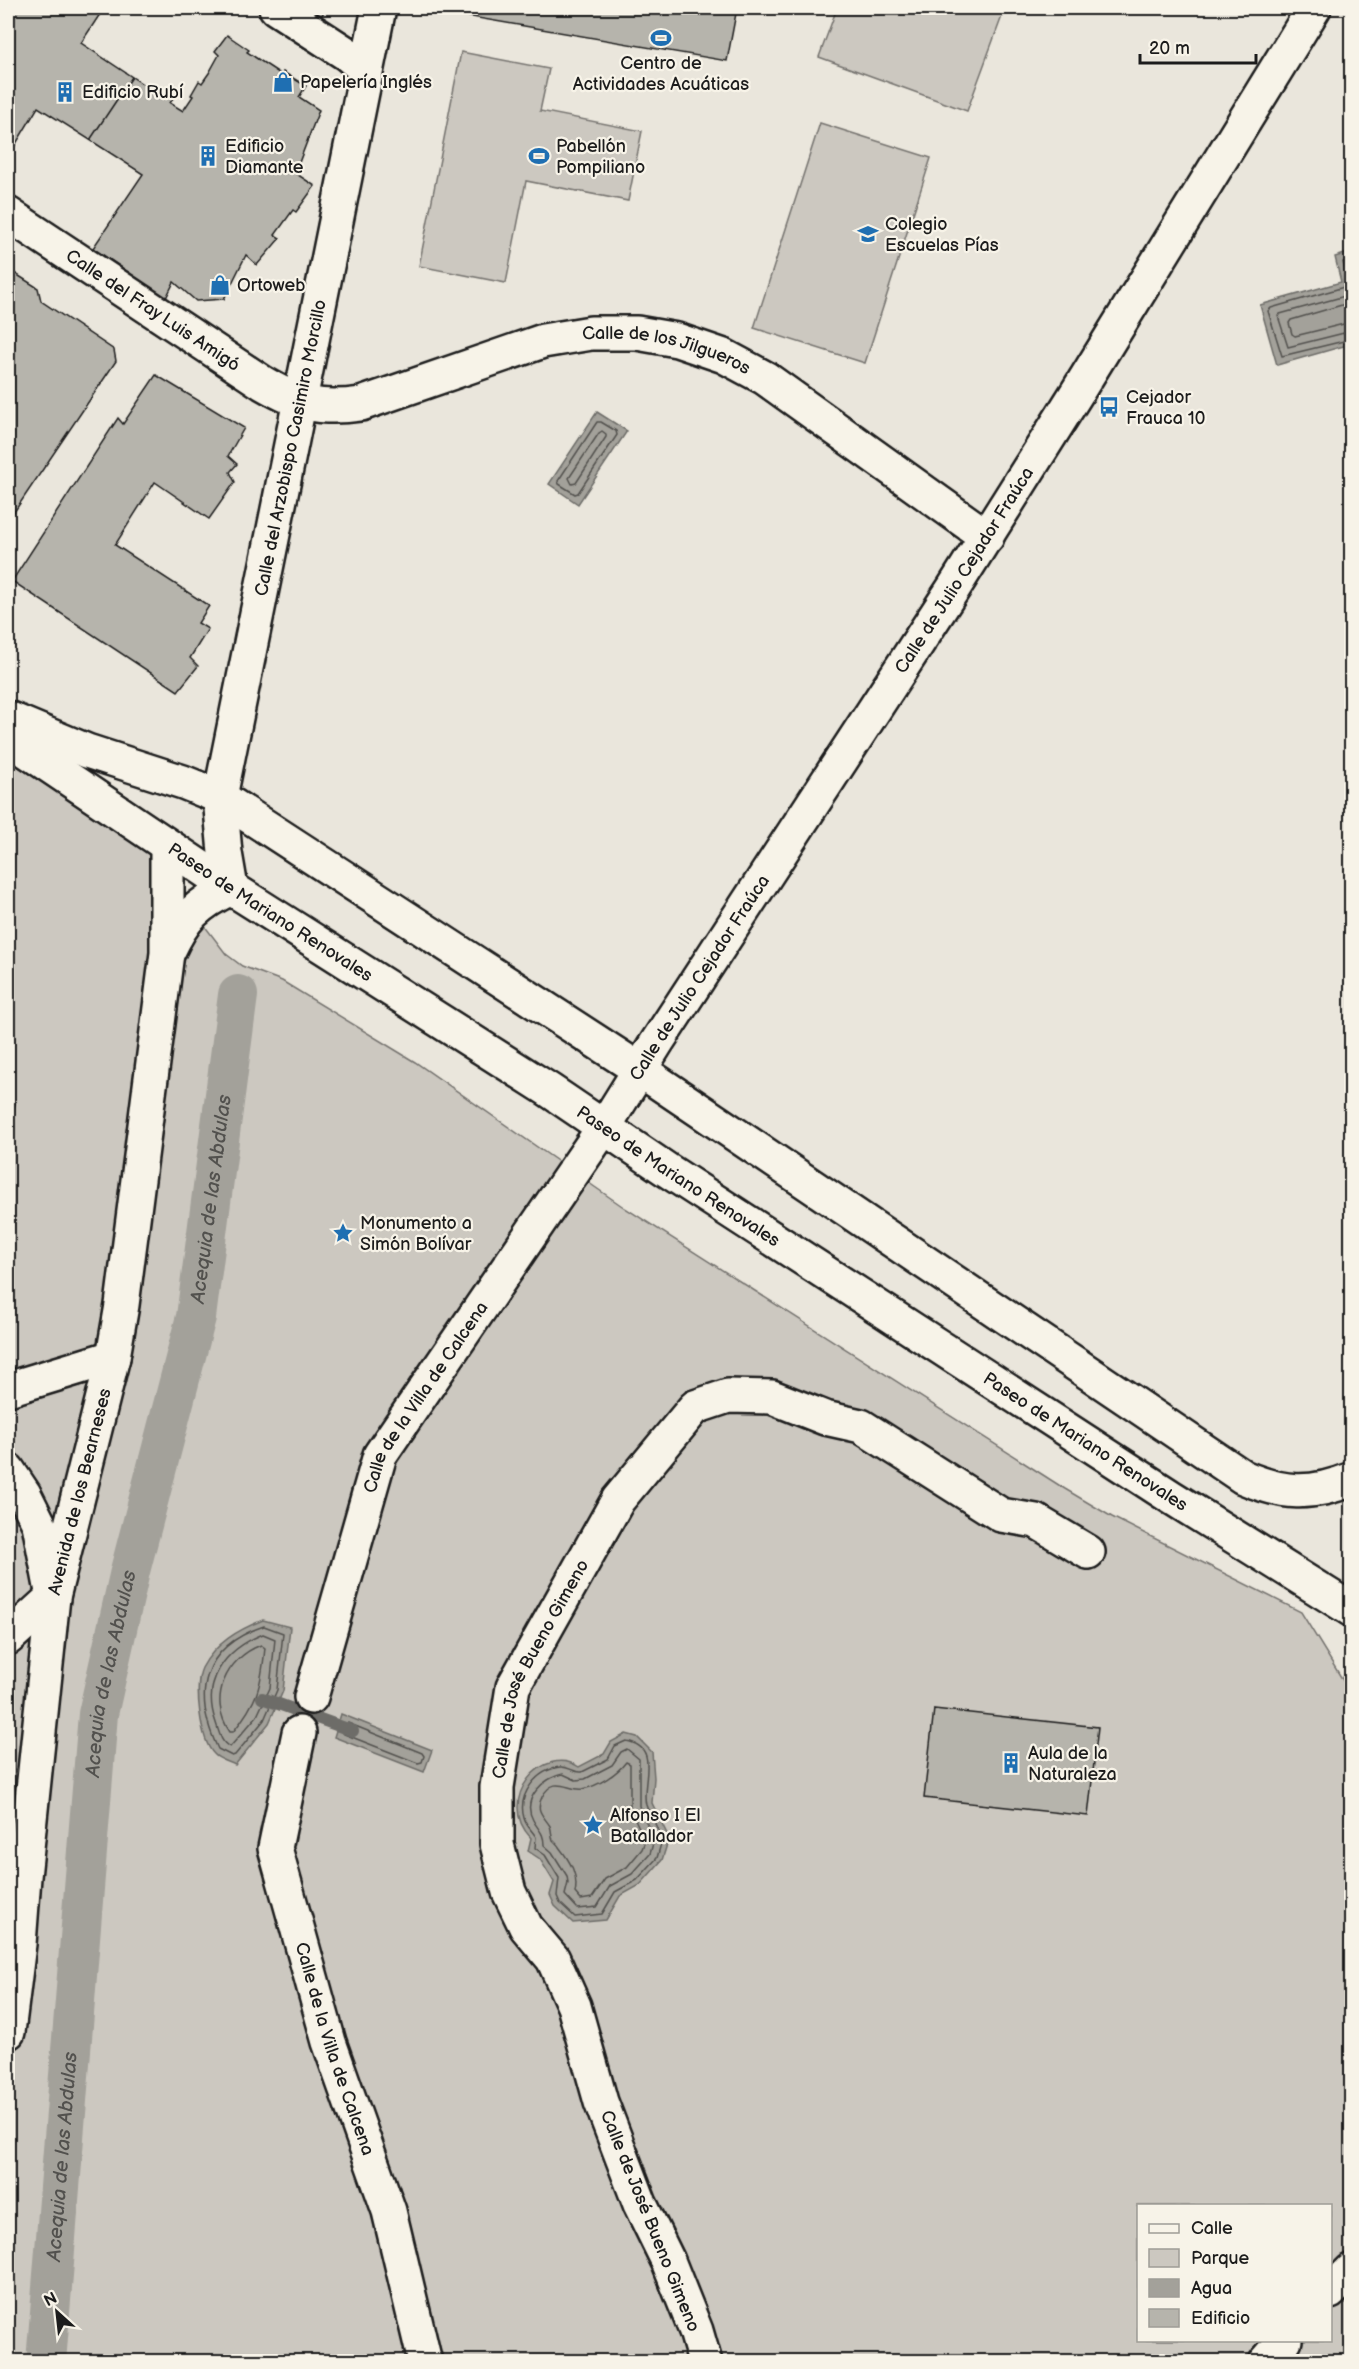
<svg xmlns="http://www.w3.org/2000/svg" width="1359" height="2369" font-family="'Balsamiq Sans',sans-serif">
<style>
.green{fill:#ccc8c0;stroke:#74726e;stroke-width:1.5;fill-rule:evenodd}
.water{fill:#a3a19a;stroke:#6d6c68;stroke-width:1.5}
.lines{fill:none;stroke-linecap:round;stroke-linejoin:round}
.shore{stroke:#52514e;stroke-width:1.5}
.stream{stroke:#6d6c68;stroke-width:12}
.canal{stroke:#a3a19a;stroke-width:40}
.building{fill:#b6b4ac;stroke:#1c1c1c;stroke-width:1.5}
.street-casing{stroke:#1c1c1c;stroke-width:38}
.secondary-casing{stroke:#1c1c1c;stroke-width:38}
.street{stroke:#f7f3e8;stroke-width:33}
.secondary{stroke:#f7f3e8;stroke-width:33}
.labels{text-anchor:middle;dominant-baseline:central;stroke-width:4.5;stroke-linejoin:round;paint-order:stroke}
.poi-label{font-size:18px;fill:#1c1c1c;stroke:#f7f3e8;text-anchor:start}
.street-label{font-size:18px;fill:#1c1c1c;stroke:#f7f3e8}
.water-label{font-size:20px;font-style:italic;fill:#52514e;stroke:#f7f3e8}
</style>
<rect width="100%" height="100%" fill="#eae6dc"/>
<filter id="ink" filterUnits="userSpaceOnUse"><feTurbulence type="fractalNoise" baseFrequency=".0167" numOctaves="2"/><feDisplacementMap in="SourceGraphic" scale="12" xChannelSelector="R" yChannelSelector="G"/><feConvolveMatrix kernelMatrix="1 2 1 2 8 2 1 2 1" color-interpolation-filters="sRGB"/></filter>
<g filter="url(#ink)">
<!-- green -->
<path class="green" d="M837 8H1005L967 111 819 57Z
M461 52 549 69 540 111 642 131 628 201 526 181 506 283 419 266Z
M820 123 931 158 865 363 754 328Z
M8 760 147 850 226 954 242 966 282 981 415 1062 625 1208 1065 1489 1112 1517 1301 1612 1352 1695 1351 2361H8ZM1138 2206H1330V2340H1138Z"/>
<!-- water -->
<path class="water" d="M1351 252V344L1277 365 1260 305 1341 282 1335 257Z
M597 412 627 431 578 504 549 484Z
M263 1620 290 1627 283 1691 269 1723 235 1765C229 1762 218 1759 214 1754 200 1740 194 1685 202 1668 215 1643 238 1630 263 1620Z
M341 1714 432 1750 424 1772 334 1737Z
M626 1734 637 1737 652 1752 654 1778 652 1803 669 1838 662 1860 640 1885 620 1896 606 1920 573 1923 555 1906 550 1895 554 1882 540 1859 528 1851 531 1838C494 1799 544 1743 579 1767L604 1754 611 1742Z"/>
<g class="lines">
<!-- shore -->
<path class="shore" d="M1352 258 1343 262 1347 281 1344 287 1271 308 1268 311 1282 356 1352 339
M1352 291 1345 296 1280 314 1278 316 1288 347 1352 331
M1352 302 1291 320 1289 323 1292 334 1295 336 1352 322
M601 422 616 431 617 435 578 493 575 494 559 484 558 481 597 422Z
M602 431 606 434V437L576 483 572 484 569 478 599 433Z
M264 1626 283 1633 277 1690 264 1720 235 1755 232 1756 218 1749C192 1694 201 1647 264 1626Z
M263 1634 275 1639 270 1688 257 1716 230 1747C221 1743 219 1732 216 1723 201 1681 224 1650 263 1634Z
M261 1645 265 1648C261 1687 258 1701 233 1732H230C207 1699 226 1658 261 1645Z
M348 1723 422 1753 424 1756 422 1762 418 1763 344 1734 342 1731 344 1725Z
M626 1741C662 1747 640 1784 646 1805 650 1817 659 1828 662 1840L657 1858 637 1880 615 1892 602 1914 575 1917 560 1903 557 1896 559 1878 545 1855 535 1848 536 1837C532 1830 526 1826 524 1818 517 1794 537 1770 560 1767 569 1766 574 1773 582 1772L608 1759 615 1746Z
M627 1749 639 1759V1806L654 1840 650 1854 632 1874 610 1886 597 1907 578 1909 565 1895 568 1883 567 1876 552 1852 544 1845C544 1832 538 1830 533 1820 521 1798 544 1778 563 1774L576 1780 585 1779 612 1765 621 1752Z
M626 1762 630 1764V1808L645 1841 642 1849 627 1867 605 1879 592 1898 581 1900 575 1893C579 1875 570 1861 559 1847 559 1846 553 1840 553 1840 551 1835 552 1831 550 1826 543 1815 535 1811 542 1797 554 1774 568 1791 583 1789 598 1786 617 1774 626 1762Z"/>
<!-- stream -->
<path class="stream" d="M262 1698 353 1731"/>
<!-- canal -->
<path class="canal" id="s1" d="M46 2362 98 1714 130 1571 196 1317 238 995"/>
</g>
<!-- building -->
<path class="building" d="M8 8H104L81 43 132 77 90 140 38 107 8 157Z
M296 8H326L318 22Z
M455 8H737L727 61 454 14Z
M227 35 249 50 247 52 282 75 283 72 306 86 299 97 319 110 295 173 315 186 296 212 293 210 275 235 280 238 257 265 246 255 224 299 196 301 174 282 166 298 93 248 143 174 90 140 132 77 153 91 156 86 174 97 170 103 183 111 193 96 191 95 199 81 202 83 209 73 219 55 215 51Z
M8 269 38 288 41 301 114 350 116 361 8 521Z
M156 375 244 428 228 456 237 464 230 472 235 482 209 519 155 482 115 545 209 606 198 623 208 629 190 658 198 666 178 691 12 581 118 418 123 424Z
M8 1102 15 1103 8 1141Z
M934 1709 1098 1727 1088 1816 924 1798Z"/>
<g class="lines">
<!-- street casing -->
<g class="street-casing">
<g id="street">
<path d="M276 8 347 54 366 70"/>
<path id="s2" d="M8 214 263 383C299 404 319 410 361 404L543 341 591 333H637L677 340 724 356 765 378 987 537"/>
<path d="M168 952C184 917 197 904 231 888"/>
<path d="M8 1389 113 1357"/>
<path d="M8 1470 24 1494 39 1524 53 1597 8 1638"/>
<path id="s3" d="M311 1697 380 1455 604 1127 657 1042 953 589 1078 391 1314 8"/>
<path id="s4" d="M299 1733 275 1848 329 2042 389 2211 425 2362"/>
<path id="s5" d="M8 2032 19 1944 24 1877 53 1597 113 1357 122 1305 167 953V846"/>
<path d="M1330 2292 1352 2270"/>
<path id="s6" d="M705 2362 696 2331 668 2261 640 2204 601 2102 574 2006 553 1959 526 1927 509 1892 497 1844V1787L513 1687 618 1500 695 1407 728 1396 772 1397 825 1418 861 1426 1001 1515 1036 1521 1088 1552"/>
<path d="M1266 2362 1285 2340"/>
</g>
</g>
<!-- secondary casing -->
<g class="secondary-casing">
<g id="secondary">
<path d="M8 718 87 751 183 782 220 797 640 1070 1243 1477C1283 1494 1310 1496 1352 1479"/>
<path id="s7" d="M8 738 231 888 549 1090 667 1170 1171 1497 1352 1610"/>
<path id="s8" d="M231 888 225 853 220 797 379 8"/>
</g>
</g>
<!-- street -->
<use href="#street" class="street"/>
<!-- secondary -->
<use href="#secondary" class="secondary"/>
</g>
</g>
<!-- icons -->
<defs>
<g id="stadium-bare" transform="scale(1.62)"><path d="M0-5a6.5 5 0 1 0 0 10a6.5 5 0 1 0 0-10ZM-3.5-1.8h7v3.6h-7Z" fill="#1f6fb2" stroke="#f7f3e8" stroke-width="2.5" paint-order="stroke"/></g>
<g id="shop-bare" transform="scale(1.62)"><path d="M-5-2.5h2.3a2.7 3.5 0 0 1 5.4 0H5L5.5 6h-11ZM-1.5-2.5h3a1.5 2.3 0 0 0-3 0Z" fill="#1f6fb2" stroke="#f7f3e8" stroke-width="2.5" paint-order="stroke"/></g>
<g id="building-bare" transform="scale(1.62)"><path d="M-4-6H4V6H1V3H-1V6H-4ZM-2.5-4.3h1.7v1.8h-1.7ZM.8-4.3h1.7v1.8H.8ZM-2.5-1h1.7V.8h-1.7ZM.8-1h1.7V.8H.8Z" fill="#1f6fb2" stroke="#f7f3e8" stroke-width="2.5" paint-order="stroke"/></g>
<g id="school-bare" transform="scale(1.62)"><path d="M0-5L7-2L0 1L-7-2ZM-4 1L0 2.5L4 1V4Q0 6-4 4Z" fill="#1f6fb2" stroke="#f7f3e8" stroke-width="2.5" paint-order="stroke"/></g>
<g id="bus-bare" transform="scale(1.62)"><path d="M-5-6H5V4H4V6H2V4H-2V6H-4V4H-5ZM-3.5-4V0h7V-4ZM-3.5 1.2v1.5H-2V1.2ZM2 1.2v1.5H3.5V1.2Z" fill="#1f6fb2" stroke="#f7f3e8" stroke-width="2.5" paint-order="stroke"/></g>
<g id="sight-bare" transform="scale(1.62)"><path d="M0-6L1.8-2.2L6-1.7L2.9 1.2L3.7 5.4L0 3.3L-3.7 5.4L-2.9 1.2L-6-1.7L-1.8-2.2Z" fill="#1f6fb2" stroke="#f7f3e8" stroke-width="2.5" paint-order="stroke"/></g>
</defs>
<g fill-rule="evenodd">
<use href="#stadium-bare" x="661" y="38"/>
<use href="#shop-bare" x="283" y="82"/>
<use href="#building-bare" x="65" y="92"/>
<use href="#building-bare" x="208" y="156"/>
<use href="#stadium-bare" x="539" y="156"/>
<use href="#school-bare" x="868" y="234"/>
<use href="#shop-bare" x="220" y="285"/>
<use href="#bus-bare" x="1109" y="407"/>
<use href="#sight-bare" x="343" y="1233"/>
<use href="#building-bare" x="1011" y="1763"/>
<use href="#sight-bare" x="593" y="1825"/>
</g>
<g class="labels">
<!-- poi labels -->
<g class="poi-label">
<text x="661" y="63" text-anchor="middle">Centro de<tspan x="661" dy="21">Actividades Acuáticas</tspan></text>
<text x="300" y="82">Papelería Inglés</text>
<text x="82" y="92">Edificio Rubí</text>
<text x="225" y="146">Edificio<tspan x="225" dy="21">Diamante</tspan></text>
<text x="556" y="146">Pabellón<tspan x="556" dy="21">Pompiliano</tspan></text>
<text x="885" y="224">Colegio<tspan x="885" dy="21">Escuelas Pías</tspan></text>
<text x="237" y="285">Ortoweb</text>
<text x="1126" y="397">Cejador<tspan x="1126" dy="21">Frauca 10</tspan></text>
<text x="360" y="1223">Monumento a<tspan x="360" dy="21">Simón Bolívar</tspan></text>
<text x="1028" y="1753">Aula de la<tspan x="1028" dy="21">Naturaleza</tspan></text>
<text x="610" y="1815">Alfonso I El<tspan x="610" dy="21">Batallador</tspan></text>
</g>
<!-- street labels -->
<g class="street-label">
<text stroke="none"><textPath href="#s2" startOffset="174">Calle del Fray Luis Amigó</textPath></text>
<text stroke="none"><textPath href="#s2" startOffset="728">Calle de los Jilgueros</textPath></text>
<text stroke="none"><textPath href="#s8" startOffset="448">Calle del Arzobispo Casimiro Morcillo</textPath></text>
<text stroke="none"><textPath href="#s3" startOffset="1312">Calle de Julio Cejador Fraúca</textPath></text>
<text stroke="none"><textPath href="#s7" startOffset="315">Paseo de Mariano Renovales</textPath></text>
<text stroke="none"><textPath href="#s3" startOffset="826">Calle de Julio Cejador Fraúca</textPath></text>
<text stroke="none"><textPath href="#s7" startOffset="801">Paseo de Mariano Renovales</textPath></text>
<text stroke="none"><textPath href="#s3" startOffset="324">Calle de la Villa de Calcena</textPath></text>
<text stroke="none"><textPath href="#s7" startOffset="1287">Paseo de Mariano Renovales</textPath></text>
<text stroke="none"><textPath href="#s5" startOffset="546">Avenida de los Bearneses</textPath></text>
<text stroke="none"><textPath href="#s6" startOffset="746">Calle de José Bueno Gimeno</textPath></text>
<text stroke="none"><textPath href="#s4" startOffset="327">Calle de la Villa de Calcena</textPath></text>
<text transform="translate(650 2221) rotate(68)">Calle de José Bueno Gimeno</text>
</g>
<!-- water labels -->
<g class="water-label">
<text stroke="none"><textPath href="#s1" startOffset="1178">Acequia de las Abdulas</textPath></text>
<text stroke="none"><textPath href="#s1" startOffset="692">Acequia de las Abdulas</textPath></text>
<text stroke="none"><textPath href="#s1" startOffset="206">Acequia de las Abdulas</textPath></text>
</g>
</g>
<!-- margin -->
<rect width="1359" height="2369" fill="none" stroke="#f7f3e8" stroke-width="30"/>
<rect x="15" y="15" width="1329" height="2339" fill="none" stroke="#1c1c1c" stroke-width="2" filter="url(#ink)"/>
<!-- legend -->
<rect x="1137" y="2204" width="195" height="138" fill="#f7f3e8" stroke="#9f9d96" stroke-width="1.5"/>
<rect x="1149" y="2224" width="30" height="9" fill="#f7f3e8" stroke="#9f9d96" stroke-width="1.5"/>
<text x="1191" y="2234" font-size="18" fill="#1c1c1c">Calle</text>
<rect x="1149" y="2249" width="30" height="18" fill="#ccc8c0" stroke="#9f9d96" stroke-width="1.5"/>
<text x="1191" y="2264" font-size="18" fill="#1c1c1c">Parque</text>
<rect x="1149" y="2279" width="30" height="18" fill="#a3a19a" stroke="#9f9d96" stroke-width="1.5"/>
<text x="1191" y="2294" font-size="18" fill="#1c1c1c">Agua</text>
<rect x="1149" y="2309" width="30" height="18" fill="#b6b4ac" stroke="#9f9d96" stroke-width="1.5"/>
<text x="1191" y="2324" font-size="18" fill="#1c1c1c">Edificio</text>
<!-- north arrow -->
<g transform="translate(57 2312) rotate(333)" stroke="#f7f3e8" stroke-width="4.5" paint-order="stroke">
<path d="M0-4.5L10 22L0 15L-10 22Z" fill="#1c1c1c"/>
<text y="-9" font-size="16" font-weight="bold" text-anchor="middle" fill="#1c1c1c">N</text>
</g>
<!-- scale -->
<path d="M1140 54v9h116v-9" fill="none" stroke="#1c1c1c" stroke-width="3"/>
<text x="1149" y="54" font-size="18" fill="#1c1c1c" stroke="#f7f3e8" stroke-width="4.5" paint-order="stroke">20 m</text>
</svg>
